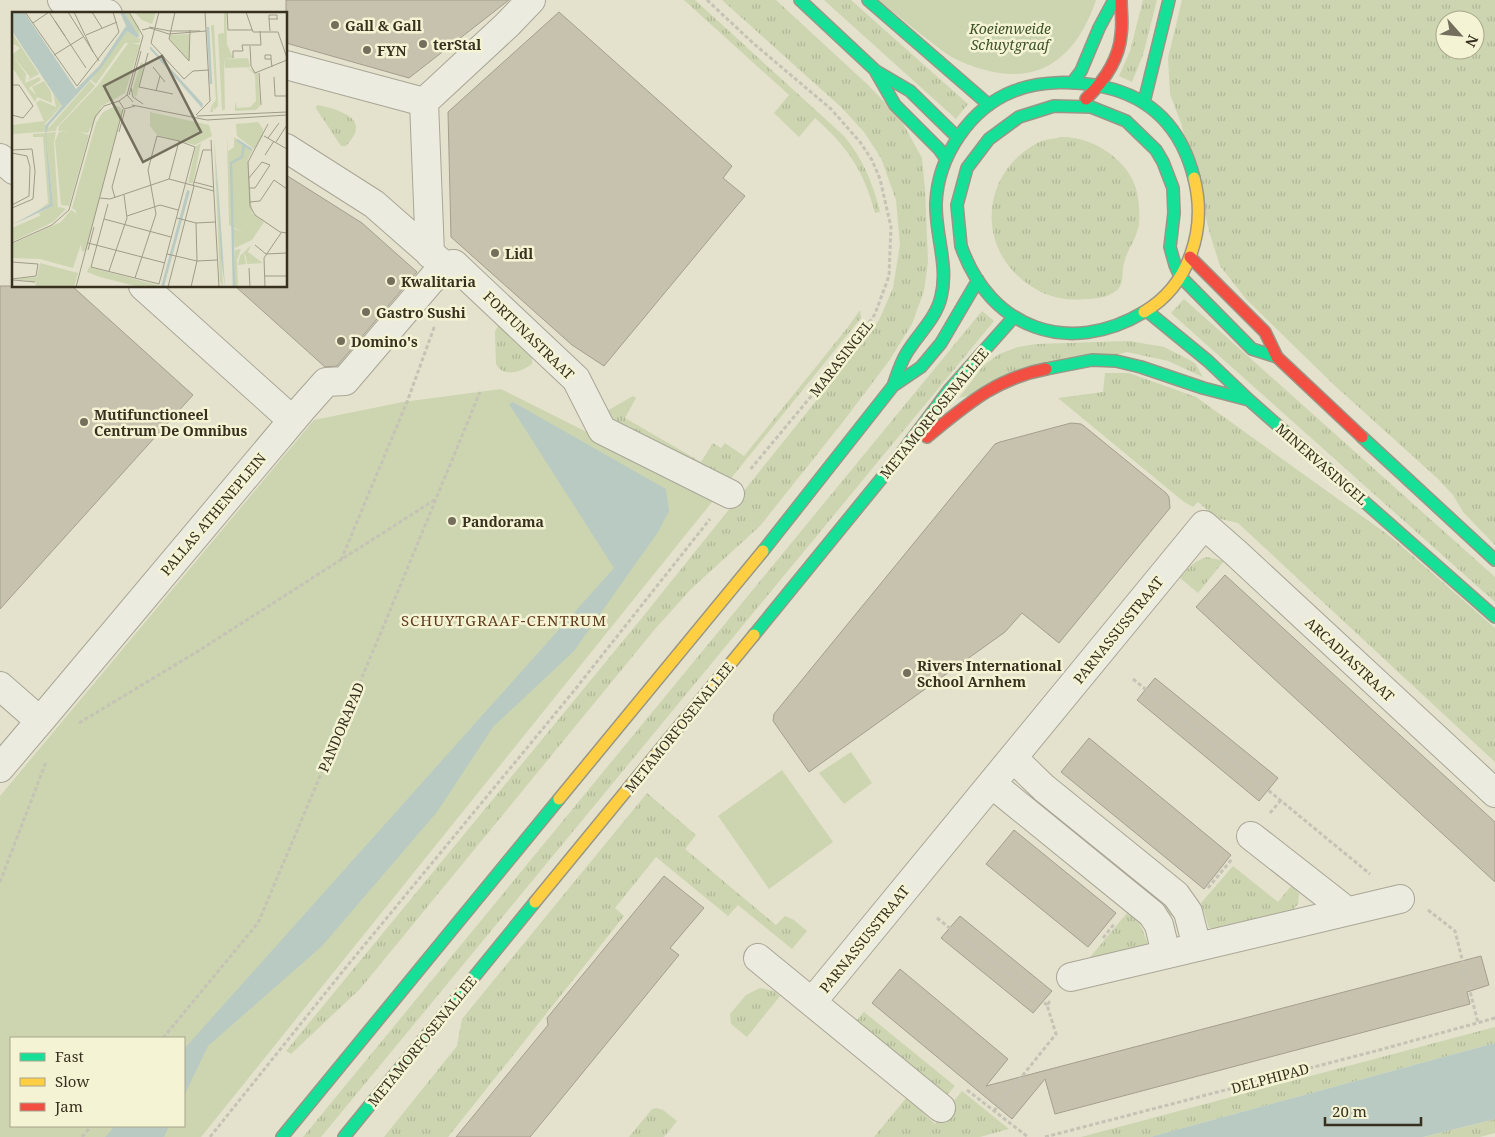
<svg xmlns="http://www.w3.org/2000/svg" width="1495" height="1137" font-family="'Noto Serif',serif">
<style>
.grass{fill:url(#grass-tufts);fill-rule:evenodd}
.green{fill:#ccd5b0;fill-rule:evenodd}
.water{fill:#b9cac3}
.building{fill:#c7c2ae;stroke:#a49e8d}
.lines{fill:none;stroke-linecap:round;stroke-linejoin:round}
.street-casing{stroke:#a9a696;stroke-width:30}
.fast-casing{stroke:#999686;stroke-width:14}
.slow-casing{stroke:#999686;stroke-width:14}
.jam-casing{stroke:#999686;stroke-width:14}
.path{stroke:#c5c3b5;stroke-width:3;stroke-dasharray:4 2.5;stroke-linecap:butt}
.street{stroke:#ecebdf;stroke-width:28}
.fast{stroke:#16e098;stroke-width:11}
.slow{stroke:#ffcf43;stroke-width:11}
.jam{stroke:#f24e42;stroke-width:11}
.poi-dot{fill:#746e5c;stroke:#f4f3d4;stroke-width:2}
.labels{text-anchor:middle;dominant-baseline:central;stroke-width:5;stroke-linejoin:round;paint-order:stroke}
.poi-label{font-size:14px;font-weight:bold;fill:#37301f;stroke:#f4f3d4;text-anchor:start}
.park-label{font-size:14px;font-style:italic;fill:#3d5326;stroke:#f4f3d4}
.street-label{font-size:14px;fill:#37301f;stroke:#f4f3d4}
.neighbourhood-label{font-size:15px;letter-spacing:1px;fill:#633d1f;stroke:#f4f3d4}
.inset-river{fill:none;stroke:#b9cac3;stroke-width:2.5}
.inset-road{fill:none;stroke:#9f9b87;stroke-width:1}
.view{fill:#746e5c;fill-opacity:0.15;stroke:#746e5c;stroke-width:2.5}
.inset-edge{fill:none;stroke:#37301f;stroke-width:2.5}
</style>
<defs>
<pattern id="grass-tufts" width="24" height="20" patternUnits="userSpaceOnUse" patternTransform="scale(1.25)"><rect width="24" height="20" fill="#ccd5b0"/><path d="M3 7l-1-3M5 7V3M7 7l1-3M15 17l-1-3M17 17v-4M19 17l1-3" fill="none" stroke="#b0b797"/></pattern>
</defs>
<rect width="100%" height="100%" fill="#e4e2cd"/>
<!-- grass -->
<path class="grass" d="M684 0H695L844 136C863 159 873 183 880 212L875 213C864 171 847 146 815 118L799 137 774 113 789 95Z
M722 0H776L867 84 900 118 922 158 925 189 928 262 924 291 912 324 889 361 842 423 760 526 691 589 655 629 360 989 291 1054 286 1051 641 619 865 340 879 320 893 288 900 245 896 200 881 158 864 132 841 107Z
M824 0H851L968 104 956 119Z
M1143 0H1157L1143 55 1132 82 1119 76 1130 51Z
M1182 0H1495V545L1463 512 1453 495 1437 478 1333 384 1246 299 1220 266 1210 234 1181 123 1170 94 1168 58ZM1445 20H1475V50H1445Z
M317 105C329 107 357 114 356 128 356 135 350 141 346 146H341L317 110 316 107Z
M1061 137C1089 136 1123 156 1134 183 1139 195 1140 212 1139 224 1137 238 1127 250 1124 263 1121 273 1125 284 1116 291 1108 297 1096 299 1087 299 1059 302 1038 294 1018 276 982 243 983 187 1020 155 1026 150 1034 144 1042 141 1048 139 1055 139 1061 137Z
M1184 299 1495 577V602L1171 313Z
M860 310 861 318 728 482 610 423 607 411 633 396 636 398 625 418 701 462 713 443 721 448 725 443 744 456 848 327Z
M982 311 994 321 321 1137H303Z
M501 325 507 327 532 358V364C521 372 503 378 496 364L495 332 498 326Z
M1129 341 1164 347 1182 356 1195 363 1203 377 1168 361 1127 352 959 398 983 366 999 354 1018 347 1036 344Z
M1105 373H1129L1196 397 1391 537 1495 628V762L1238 523 1217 518 1198 502 1193 507 1184 502 1058 398 1103 392Z
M1207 557 1224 561 1198 593 1180 578C1188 568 1194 561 1207 557Z
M647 793 696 835 685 849 776 925 785 916 794 920 807 931 792 949 738 905 728 916 656 857 615 908 624 916 448 1137H384L457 1046 462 1019Z
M1043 795 1179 913 1164 918 1034 806Z
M1233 866 1278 902 1292 885 1299 894 1298 904 1292 911 1219 928H1209L1201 903Z
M1127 913 1140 924 1148 944 1144 947 1086 962Z
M760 988 774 991 780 996 747 1037 731 1024 730 1014 746 995Z
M864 1012 955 1086 947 1095 856 1021Z
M1495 1027V1043L1150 1137H1081Z
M962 1091 1009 1129 980 1137H874L907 1097 935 1124Z
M656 1108 663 1110 677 1121 664 1137H629L652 1109Z
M1495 1119V1133L1480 1137H1423Z"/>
<!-- green -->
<path class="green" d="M878 0H1096C1078 53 1044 86 985 70 974 67 960 62 950 56 925 39 902 18 878 0Z
M501 389 716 497 201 1137H0V796L314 420 403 402ZM11 1038H184V1126H11Z
M851 752 872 783 844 804 819 773Z
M782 770 833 842 769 889 718 816Z"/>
<!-- water -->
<path class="water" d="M513 402 666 489 669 511 658 532 574 651 493 727 437 812 322 946 208 1046 184 1096V1049L614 568 509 404Z
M1495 1043V1119L1423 1137H1150Z
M115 1126H169L164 1137H105Z"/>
<!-- building -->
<path class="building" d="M286 0H509L409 78 286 43Z
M559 12 732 166 723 178 745 196 604 366 572 345 451 237 448 112Z
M286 175 362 223 417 272 337 366 325 367 235 286H286Z
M0 286H72L193 395 0 609Z
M1071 423 1081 424 1084 426 1166 493 1169 497 1170 508 1059 643 1022 613 1005 632 809 772 773 721 774 714 995 444 1000 442Z
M1225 575 1495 822V882L1196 607Z
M1155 678 1278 778 1259 801 1137 700Z
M1089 738 1231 855 1204 889 1061 772Z
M1014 830 1116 913 1088 947 986 864Z
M664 876 704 908 670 948 679 955 530 1137H456L548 1025 547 1018Z
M960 916 1052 991 1033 1013 941 938Z
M1481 956 1489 985 1467 992 1470 1004 1055 1114 1045 1079 1012 1119 872 1003 900 969 1008 1059 986 1086Z"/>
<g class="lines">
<!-- street casing -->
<g class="street-casing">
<path id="street" d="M62 0 108 14
M286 65 424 102
M286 148 374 204 439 261
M0 158 14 170
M430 254 424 102 507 25 531 0
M143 286 292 420
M0 686 40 721 302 409 326 382 345 381 444 265 454 264 576 379 602 430 730 494
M1013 758 1044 788 1176 895 1188 912 1197 947
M0 768 40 721
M992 784 1152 914 1159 925 1166 954
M1251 836 1347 911
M758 958 941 1108
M1071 977 1400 899
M812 1002 1204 525 1236 553 1495 793"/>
</g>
<!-- fast casing -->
<g class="fast-casing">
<path id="fast" d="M800 0 876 71 910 91 957 137
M868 0 989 105
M876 72 895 105 939 149 946 159
M1072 83 1081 71 1099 28 1114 0
M1144 102 1169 0
M1180 276 1252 349 1277 357
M1147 311 1208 361 1249 400 1495 617
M1144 312C1069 357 990 329 961 246L957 205 967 168 989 139 1019 117 1054 106 1091 107 1126 121 1156 150 1163 162 1173 188 1174 213 1170 247 1175 265 1180 276
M1046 369 1092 360 1116 361 1141 367 1203 388 1249 400
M893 386C897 375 900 364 906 354 917 335 936 319 941 297 949 266 935 234 936 203 938 156 970 108 1014 91 1042 80 1076 81 1104 87 1154 98 1182 130 1194 178
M1362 437 1495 560
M763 551 893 386 921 367 941 343 978 280
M754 635 894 463 949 390 1013 318
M282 1137 559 799
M344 1137 535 902"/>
</g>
<!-- slow casing -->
<g class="slow-casing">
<path id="slow" d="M1144 312C1190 285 1207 228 1194 178
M559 799 763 551
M535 902 754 635"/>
</g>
<!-- jam casing -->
<g class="jam-casing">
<path id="jam" d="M1086 99C1103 82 1119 60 1121 35 1123 24 1121 12 1121 0
M1190 257 1265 332 1277 357 1362 437
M927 437C965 406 996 378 1046 369"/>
</g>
<!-- path -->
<path class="path" d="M707 0 753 43 831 109 860 142 872 160 880 179 891 227 889 276 875 314 857 341 749 471
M341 560 407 402 435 325
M1133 679 1370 874
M79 723 195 653 436 499
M1270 813 1281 800
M0 882 46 762
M1208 888 1232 859
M1428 910 1455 931 1478 1023
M937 918 1047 1005
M1103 938 1115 923
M163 1038 258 923 384 625 480 392
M967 1090 1028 1137
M994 1111 1056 1034 1047 1005 1051 1000
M82 1137 91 1126
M210 1137 343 971 573 692 710 519
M1045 1137 1383 1049 1495 1018"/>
<!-- street -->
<use href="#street" class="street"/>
<!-- fast -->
<use href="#fast" class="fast"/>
<!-- slow -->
<use href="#slow" class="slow"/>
<!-- jam -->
<use href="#jam" class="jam"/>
</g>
<!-- markers -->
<g class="poi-dot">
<circle cx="335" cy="25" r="5"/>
<circle cx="423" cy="44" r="5"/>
<circle cx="367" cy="50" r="5"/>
<circle cx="495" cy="253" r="5"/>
<circle cx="391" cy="281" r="5"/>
<circle cx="366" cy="312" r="5"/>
<circle cx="341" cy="341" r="5"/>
<circle cx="84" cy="422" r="5"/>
<circle cx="452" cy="521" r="5"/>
<circle cx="907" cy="673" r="5"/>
</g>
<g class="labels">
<!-- poi labels -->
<g class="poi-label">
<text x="345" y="25">Gall &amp; Gall</text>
<text x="433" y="44">terStal</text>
<text x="377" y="50">FYN</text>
<text x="505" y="253">Lidl</text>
<text x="401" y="281">Kwalitaria</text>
<text x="376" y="312">Gastro Sushi</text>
<text x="351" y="341">Domino's</text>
<text x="94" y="414">Mutifunctioneel<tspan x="94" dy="16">Centrum De Omnibus</tspan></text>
<text x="462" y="521">Pandorama</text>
<text x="917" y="665">Rivers International<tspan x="917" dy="16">School Arnhem</tspan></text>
</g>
<!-- park labels -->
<g class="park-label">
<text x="1010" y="28">Koeienweide<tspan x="1010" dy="16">Schuytgraaf</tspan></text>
</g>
<!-- street labels -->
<g class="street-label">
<text transform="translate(529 335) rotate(44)">FORTUNASTRAAT</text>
<text transform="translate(841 358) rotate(-52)">MARASINGEL</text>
<text transform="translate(934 413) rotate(-51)">METAMORFOSENALLEE</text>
<text transform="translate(1322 464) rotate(41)">MINERVASINGEL</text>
<text transform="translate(213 514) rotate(-50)">PALLAS ATHENEPLEIN</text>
<text transform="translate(1118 630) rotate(-51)">PARNASSUSSTRAAT</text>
<text transform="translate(1350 659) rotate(43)">ARCADIASTRAAT</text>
<text transform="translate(341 727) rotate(-67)">PANDORAPAD</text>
<text transform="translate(679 727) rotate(-51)">METAMORFOSENALLEE</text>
<text transform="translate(864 939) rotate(-51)">PARNASSUSSTRAAT</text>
<text transform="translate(422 1041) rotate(-51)">METAMORFOSENALLEE</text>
<text transform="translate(1270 1078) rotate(-15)">DELPHIPAD</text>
</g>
<!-- neighbourhood labels -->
<g class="neighbourhood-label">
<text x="504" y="620">SCHUYTGRAAF-CENTRUM</text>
</g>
</g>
<!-- overview -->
<g transform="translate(12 12)">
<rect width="275" height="275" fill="#e4e2cd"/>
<path d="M112 0H116L127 15 128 31H113L84 72 79 68 115 19 126 27 127 24ZM122 0H144L140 12 130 8ZM212 0H214L215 32 221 46 212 47 213 97 210 99 206 22 212 21ZM199 13H202L206 94 202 98 201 93V100H198L200 93 204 88ZM0 19 50 93 33 112 34 119 78 69 83 74 45 115 44 119 0 122V113L32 109 24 91 34 106 49 93ZM177 22 178 47 176 48 157 26 158 23ZM117 30 128 33 113 81 90 94 76 121 46 119 47 114 86 73ZM129 50 132 52 124 86 120 79ZM235 55 246 62 248 94 244 98 223 99V89L225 96 238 95 244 89 243 63ZM246 110 251 117V124L242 137 225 124 224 112ZM63 119 77 123 57 194 49 193 43 129 47 120ZM44 120 42 130 46 196 29 205 27 201 41 194 34 121ZM34 121 38 192 26 199 36 191 31 125H21V122ZM215 124 216 139 222 135V125L241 138 236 147 240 201 236 204V223L217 213ZM202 128 203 136 211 275 208 269ZM189 131 181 171H176L184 134ZM48 195 54 197 41 210 0 230V216ZM59 198 64 201 70 229 61 256 28 247 0 246V232L49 210ZM28 251 66 261 62 275H23L24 270 2 267 25 265ZM77 255 148 274V275H127L88 265 75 260Z" fill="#ccd5b0"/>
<path d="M0 21 27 62 16 68 18 65 0 43 8 36 0 31ZM0 43 14 62 13 71 27 65 29 68 17 76 24 83 20 75 32 69 39 80 40 91 25 85 23 90 0 55ZM236 46 238 55 213 56 212 47ZM41 81 49 93 34 106 24 91 28 88 44 95ZM240 201 252 210 240 228 223 236 220 216 236 222V204ZM239 233 236 240 251 251 235 252 234 245 232 241 234 252 226 253 228 244ZM229 237 225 248 226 275H222L223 238Z" fill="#ccd5b0"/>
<path d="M103 94 108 95 110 100 74 238 70 240 64 199 60 196 84 111 91 100ZM138 100 197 113 200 124 183 133 145 123 138 114Z" fill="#ccd5b0"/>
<path d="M0 0H12L64 77 87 54 114 14 108 0H112L127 24 125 26 115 19 89 56 37 113 34 122 41 194 0 213 38 192 33 114 50 94 0 19ZM138 34 191 92 190 96 138 37ZM203 139 207 186 213 275 209 246ZM175 178 178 179 158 252 152 275H149Z" fill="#b9cac3"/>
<path class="inset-river" d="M196 15 199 72M225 128 240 138M222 275 219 151 230 145 232 133"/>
<path class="inset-road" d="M13 0 65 74 107 20 101 0M37 0 74 56M56 0 87 49M62 0 81 40M80 0 90 16M147 0 139 31 172 67 181 59 197 58M163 0 157 27 177 49 178 18M215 0 216 18H240M234 0 241 20H266L275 46M257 7V3H265V7M43 9 53 24M21 11 37 0M137 15 158 19H188M130 18 138 16 157 22 194 19M258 19 257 7H266M74 23 105 10M238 34 239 54 243 61 275 48M136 41 127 75 161 82M42 43 71 25M221 46V39H231L230 33H249L248 19M259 47H253V43H259V47L260 55M141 55 153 70M247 61 249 93M262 65 263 84H275M0 73H7L21 94 11 106 0 103M119 76 121 85 131 92M144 79 148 64M115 83 131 24 117 0M117 83 129 39M121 90 115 83 107 89 112 97 123 94M120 93 195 108 275 103M184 103 198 89 193 0M185 104 275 100M256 112 236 150 238 194 243 203 268 220 275 221M107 120 113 98M252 124 275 137M256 126 267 111M199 128 207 275M264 130 275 113M0 138 20 137 23 159 21 187 0 196M0 141 15 144 18 155 17 184 0 193M253 143 262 129M0 158V187M237 166 250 150 258 153 243 176H237M182 170 201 175M181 174 191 138H199M88 186 98 187 157 167 202 179M103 186 100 175 108 146M238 190 248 189 262 168 275 177M96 192 79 255 147 272 183 135 167 129M115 204 148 193 166 198M165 206 184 211 203 210M92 207 159 225M0 231 40 213 57 198 83 105 92 94 107 89M76 231 153 251M243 233 254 242 275 241M76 238 82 215M155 242 185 249 205 248M0 250 26 252 24 264 0 267M237 256 238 275M97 259 115 206 112 183M253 264H275M123 266 144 202 136 158 145 124 167 129 157 167M1 268 23 270M64 275 111 97M156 275 182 174M179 275 185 249 184 211M253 275 252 246 269 221"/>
<path class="view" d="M150 44 189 120 131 150 92 74Z"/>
<rect width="275" height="275" class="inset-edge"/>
</g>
<!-- legend -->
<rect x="10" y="1037" width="175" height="90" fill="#f4f3d4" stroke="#a8a58c"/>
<rect x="20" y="1053" width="25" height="8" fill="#16e098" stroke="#a8a58c"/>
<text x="55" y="1062" font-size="15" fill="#37301f">Fast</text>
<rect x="20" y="1078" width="25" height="8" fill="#ffcf43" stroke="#a8a58c"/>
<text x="55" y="1087" font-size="15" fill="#37301f">Slow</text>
<rect x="20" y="1103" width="25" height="8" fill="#f24e42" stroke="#a8a58c"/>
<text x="55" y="1112" font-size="15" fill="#37301f">Jam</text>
<!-- north arrow -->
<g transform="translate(1460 35) rotate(117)"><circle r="24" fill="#f4f3d4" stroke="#a8a58c"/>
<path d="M0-4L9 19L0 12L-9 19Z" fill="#746e5c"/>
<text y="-8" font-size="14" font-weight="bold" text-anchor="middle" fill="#37301f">N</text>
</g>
<!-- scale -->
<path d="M1325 1117v8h96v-8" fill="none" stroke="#37301f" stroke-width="2.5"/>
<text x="1332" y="1117" font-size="15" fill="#37301f" stroke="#f4f3d4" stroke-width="4" paint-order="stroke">20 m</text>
</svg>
